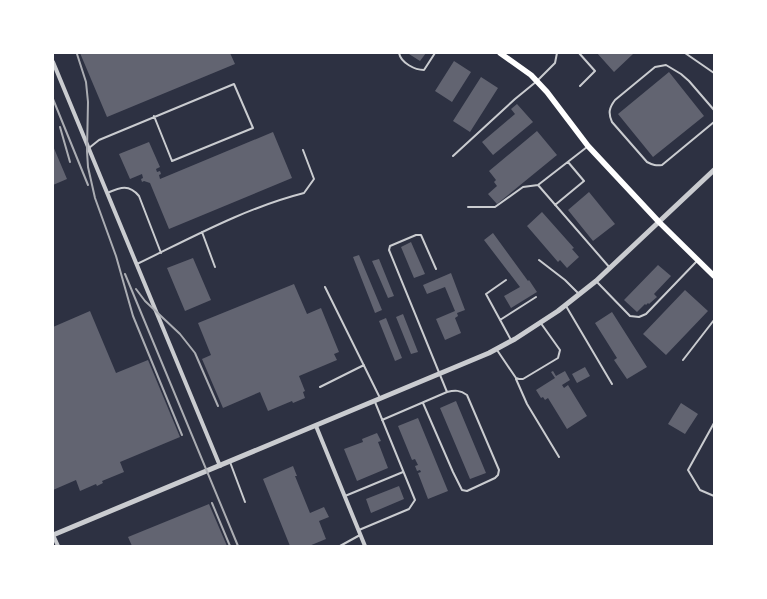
<svg xmlns="http://www.w3.org/2000/svg" width="767" height="599" font-family="'Fira Sans',sans-serif">
<style>
.building{fill:#626471}
.lines{fill:none;stroke-linecap:round;stroke-linejoin:round}
.service{stroke:#caccd0;stroke-width:2}
.minor{stroke:#caccd0;stroke-width:4}
.tertiary{stroke:#caccd0;stroke-width:5}
.secondary{stroke:#fff;stroke-width:5.5}
.rail{stroke:#abadb3;stroke-width:2}
</style>
<rect width="100%" height="100%" fill="#2d3142"/>
<!-- building -->
<path class="building" d="M80 53H230L235 64 107 117Z
M409 53H426L420 61 409 54Z
M597 53H632L633 54 614 72Z
M454 61 471 72 452 102 435 91Z
M669 72 704 116 653 157 618 114Z
M481 77 498 88 470 132 453 121Z
M517 104 533 122 493 155 482 142 515 114 511 109Z
M537 131 557 155 497 204 488 194 497 186 494 182 496 180 489 171Z
M273 132 292 178 169 229 150 183 144 181 142 182 141 179 143 178 142 174 130 179 119 154 149 142 160 167 156 169 157 172 160 171 161 174 159 175 160 179Z
M53 146 67 179 53 185Z
M589 192 615 224 593 241 568 210Z
M542 212 574 248 572 249 579 257 567 268 560 260 558 262 527 226Z
M493 233 528 281 529 280 537 292 511 308 504 296 520 287 484 240Z
M411 242 425 274 414 278 401 247Z
M359 255 382 310 375 313 353 257Z
M193 258 211 300 185 311 167 268Z
M379 259 394 296 388 298 372 261Z
M658 265 671 276 654 294 657 297 649 304 648 303 646 305 645 304 637 312 624 300Z
M451 273 465 310 457 313 458 316 455 318 461 333 445 340 436 319 455 311 445 287 427 294 423 285Z
M294 284 307 314 321 308 339 352 334 354 337 360 299 376 305 391 303 392 305 398 293 403 292 401 268 411 260 392 223 408 202 359 211 355 198 323Z
M685 290 708 311 666 355 643 334Z
M90 311 116 373 148 360 180 437 120 462 124 472 102 481 103 483 97 486 96 484 80 491 76 480 53 490V327Z
M612 312 647 367 627 379 614 360 617 358 595 323Z
M403 314 418 352 411 354 396 317Z
M386 318 402 358 395 361 379 321Z
M585 367 590 376 577 383 572 374Z
M553 371 556 376 565 371 570 380 562 385 564 388 568 385 587 416 567 429 548 398 545 400 543 397 541 398 536 390 555 378 551 372Z
M456 401 486 473 470 479 440 408Z
M681 403 698 414 685 434 668 424Z
M418 418 448 491 428 499 418 473 421 472 420 470 417 471 415 466 418 465 415 459 412 460 398 426Z
M377 433 381 441 378 442 388 468 357 481 344 449 363 442 362 439Z
M293 466 297 476H295L310 513 324 507 329 517 319 521 326 539 309 546H290L263 479Z
M399 486 404 499 371 513 366 499Z
M209 504 227 546H132L128 537Z"/>
<g class="lines">
<!-- service -->
<path class="service" d="M399 53C401 63 415 70 424 70L435 53
M570 53H579L595 71 580 86
M685 53 714 73
M714 110 689 81 681 74 666 65 655 67 615 100C609 108 608 113 612 122L647 162C653 165 656 166 662 165L714 122
M587 147 538 185 610 268
M89 148 99 140 234 84 253 128 172 161 154 116
M453 156 515 99 537 81 555 63 557 53
M107 193C121 187 129 184 139 196L161 253
M555 205 584 181 568 162
M468 207H495L523 187 538 185
M202 232 215 267
M539 260 565 280 579 294
M137 264C191 238 245 208 304 193L314 179 303 150
M506 280 486 294 511 340
M597 282 630 316 639 317 646 314 697 261
M325 287 380 398
M566 306 612 384
M500 320 536 297
M497 350 516 378 519 379H523L558 358 560 350 540 322
M683 360 714 320
M516 379 527 404 559 457
M320 387 364 365
M423 403 453 472 462 490 467 491 495 478 498 475 499 470 467 395C460 390 455 390 447 392L389 250 390 246 416 235H421L436 269
M382 420 447 392
M714 423 688 470 700 490 714 496
M230 462 245 502
M345 496 403 472
M359 530 409 509 415 500 375 402
M340 546 360 535"/>
<!-- minor -->
<path class="minor" d="M53 62 220 466
M316 426 365 546
M53 535 58 546"/>
<!-- tertiary -->
<path class="tertiary" d="M53 535 489 353 515 339 558 311 596 281 714 170"/>
<!-- secondary -->
<path class="secondary" d="M500 53 531 75 547 92 588 146 659 222 714 276"/>
<!-- rail -->
<path class="rail" d="M77 54 86 82 88 102 87 151 88 167 95 198 116 256 133 316 182 435
M53 99 88 185
M60 127 70 162
M125 274 238 546
M136 289 145 301 180 334 195 353 218 406
M212 503 230 546"/>
</g>
<!-- border -->
<rect width="767" height="599" fill="none" stroke="#ffffff" stroke-width="108"/>
</svg>
